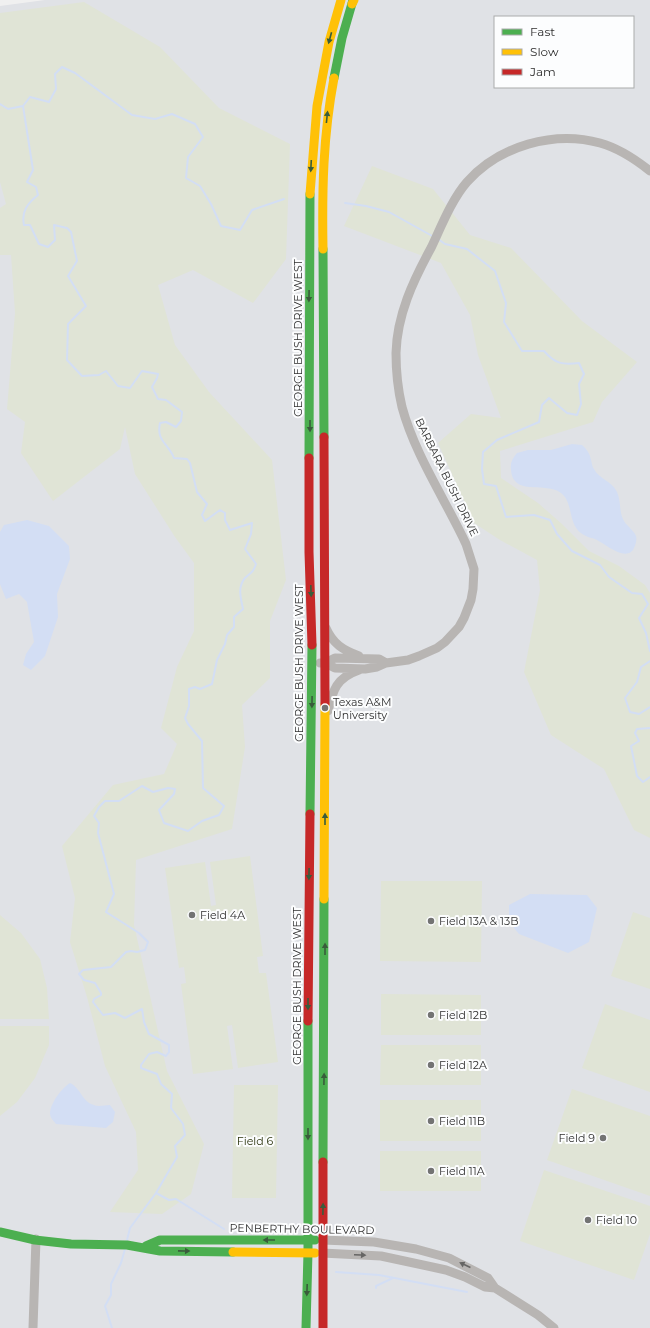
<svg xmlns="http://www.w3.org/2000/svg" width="650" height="1328" font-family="Montserrat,sans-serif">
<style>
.built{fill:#e0e2e6;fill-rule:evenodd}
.green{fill:#e0e4d6}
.water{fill:#d3def4}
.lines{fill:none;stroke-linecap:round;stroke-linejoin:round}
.stream{stroke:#d3def4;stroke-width:2}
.street{stroke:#b8b5b3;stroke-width:9}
.fast{stroke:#4caf50;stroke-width:9}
.slow{stroke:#ffc107;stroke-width:9}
.jam{stroke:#c62828;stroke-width:9}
.oneway{fill:#395c3b}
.oneway2{fill:#666564}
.poi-dot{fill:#737373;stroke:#fcfdfe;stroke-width:1.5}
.labels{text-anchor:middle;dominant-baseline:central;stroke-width:4;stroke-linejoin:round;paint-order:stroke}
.street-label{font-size:11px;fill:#2f2f2f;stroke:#fcfdfe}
.poi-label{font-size:11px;fill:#2f2f2f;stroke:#fcfdfe;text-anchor:start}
.park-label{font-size:11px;fill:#2a330b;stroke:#fcfdfe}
</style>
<rect width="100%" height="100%" fill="#f0f0f0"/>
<!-- built -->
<path class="built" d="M45 0H650V1328H0V6ZM495 17H633V87H495Z"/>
<!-- green -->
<path class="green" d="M84 2 160 47 219 108 290 144 286 259 253 303 193 270 158 285 175 345 209 392 272 460 286 580 270 621V678L242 705 245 747 232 829 136 860 134 925 167 1071 204 1144 191 1194 162 1214 110 1212 138 1170 136 1132 105 1066 87 997 70 942 75 898 62 846 113 785 164 774 177 744 161 728 177 667 194 631V563L175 537 135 474 125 427 120 449 53 501 21 453 25 422 7 409 15 313 11 255H0V208L6 204 0 182V13Z
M372 166 433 189 470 235 511 248 582 321 637 362 602 402 593 422 500 451 501 478 538 503 562 524 589 551 619 566 645 585 650 593V838L634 830 604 769 551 735 524 672 540 590 537 560 500 540 474 523 438 443 471 414 501 418 478 355 470 315 441 263 344 226Z
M250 856 263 956 257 957 259 973H266L278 1062 238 1068 232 1025 227 1026 233 1069 193 1074 181 984 186 983 184 967 179 968 165 868 205 862 211 906 216 905 210 862Z
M381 881H482L481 962 380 961Z
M633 912 650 918V989L611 976Z
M0 915 21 933 40 959 47 988 49 1019H0Z
M381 994 481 995V1035H381Z
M605 1004 650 1020V1092L582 1068Z
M0 1026H49V1045L35 1078 17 1102 0 1116Z
M381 1045H481V1085H380Z
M234 1085H278L276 1198H232Z
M572 1089 650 1116V1196L547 1160Z
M380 1100H481V1141H380Z
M380 1151H481V1191H380Z
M544 1170 650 1206V1234L634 1280 520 1241Z"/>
<!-- water -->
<path class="water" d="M572 444 582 445C587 449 590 454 591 460 592 463 592 467 594 469 599 479 612 481 617 492 621 500 619 511 623 519 626 526 633 529 636 536 637 539 636 544 634 548 627 563 605 544 597 540 594 538 589 538 586 536 566 527 575 504 561 493 546 481 513 497 511 470 510 463 512 459 517 453L528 450H551Z
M27 520 49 526 69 546 70 559 57 594 58 617 45 656 31 670 23 665 26 654 34 642 27 602 19 594 6 599 0 584V532L4 525Z
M530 894 587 895 597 908 589 942 568 953 519 934 509 922V905Z
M70 1083C81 1088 82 1102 94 1105 98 1107 105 1105 110 1105L115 1112 113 1122 106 1128 56 1124C53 1120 50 1118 50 1113 51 1102 62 1088 70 1083Z"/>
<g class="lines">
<!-- stream -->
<path class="stream" d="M0 104 8 109 23 106 33 170 27 182 36 187 38 195C28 203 21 211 24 225H30L39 244 48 247 55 240 54 225 67 228 71 232 77 261 68 276 86 306 68 324 67 360 82 376 99 375 106 371 118 386 130 388 142 371 158 374 157 378 152 387 158 399 166 400 182 412 181 421 176 427 166 422 160 423C156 441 168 443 174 458L187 459 190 463 197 492 207 504 202 515 205 521 220 510 225 513V520L230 530 252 523 251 534 245 549 256 564C253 573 251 572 245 578 237 587 241 599 243 609L234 617V627L227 635 225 644 217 660 212 684 200 689 195 687 189 689V706L185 718 188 724 202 741 203 788 224 806 219 815 202 821 188 831 164 823 159 810 174 794 175 789 168 788 153 792 142 786 119 801H105L99 807 94 816 99 823 98 833 114 894 106 912 139 933 148 942 145 950 137 952 131 951 126 952 111 967 83 970 79 974 84 980 95 983 101 993V995L94 999 93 1002 103 1015 115 1013 125 1018 142 1009 144 1022 149 1034 169 1045V1052L166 1056 157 1052 149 1054 141 1065V1068L157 1074 161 1084 172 1094 171 1108 183 1124 185 1135 175 1146 177 1157 156 1193 130 1228 127 1240
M23 106 30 97 49 102 56 89 55 74 62 67 75 73 132 115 155 119 172 114 195 124 203 137 188 157 186 178 200 186 211 204 221 226 240 230 252 210 284 199
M345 203 366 206 389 212 434 237
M438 239 445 244 467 249 495 271 506 303 504 322 522 351H544C555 364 563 365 579 363L584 374 579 384 581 404 577 415 567 413 549 398 542 405 539 422 497 440 483 452 482 469 484 484 496 486 506 517 534 515 550 520 557 534 572 551 600 565 609 577 632 593 642 594 648 604 639 618 646 633 650 651
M650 661 641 667 637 682 625 698 630 712 639 714 650 707
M650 728 637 729 635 733 639 741 631 746 637 776 643 782 650 777
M156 1193 169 1200 176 1199 224 1229
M336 1272 379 1275 467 1292
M376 1288V1286L393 1278
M112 1328 105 1306 111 1295V1284L121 1263 125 1249"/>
<!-- street -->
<path class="street" d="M326 628C333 644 343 650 359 656
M320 663H325L335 668 365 669 377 667 386 663 408 660 419 656 437 648 445 642 459 627 464 618 471 600 473 589 474 569 466 544C445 499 415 455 402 407 398 390 396 371 396 353 397 315 413 281 431 248 441 227 452 199 467 182 499 146 554 130 600 143 618 148 635 159 650 171
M325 663 335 658 379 659 386 663
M328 711C333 690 336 678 359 670
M322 1240 374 1242 416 1249 449 1258 488 1278 495 1288 538 1315 554 1328
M322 1253 381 1256 446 1270 465 1277 485 1287 495 1288
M33 1328 36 1239"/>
<!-- fast -->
<path class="fast" d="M334 78 342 38 353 0
M323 249 324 437
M309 458 310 194
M310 814 312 645
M323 1162 324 899
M0 1232 35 1240 71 1244 127 1245 160 1251 233 1252
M146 1246 160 1240H315
M306 1328 308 1252V1021"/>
<!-- slow -->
<path class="slow" d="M352 4 354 0
M310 194 317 106 329 42 341 0
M323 249C322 190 323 136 334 78
M324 899 325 704
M233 1252 315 1253"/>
<!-- jam -->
<path class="jam" d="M324 437 325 704
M309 458V552L312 645
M308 1021 310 814
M323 1328V1162"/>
</g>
<!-- one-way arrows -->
<defs><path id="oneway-solid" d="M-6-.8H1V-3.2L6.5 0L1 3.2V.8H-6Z"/></defs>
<g class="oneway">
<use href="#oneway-solid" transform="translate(330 38) rotate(105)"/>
<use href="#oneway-solid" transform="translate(327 117) rotate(-84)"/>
<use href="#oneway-solid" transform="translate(311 166) rotate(93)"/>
<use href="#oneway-solid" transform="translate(309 296) rotate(91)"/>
<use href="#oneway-solid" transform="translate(310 426) rotate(90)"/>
<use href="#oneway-solid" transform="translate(311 591) rotate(88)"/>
<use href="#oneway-solid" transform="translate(312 702) rotate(91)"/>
<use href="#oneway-solid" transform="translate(325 819) rotate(-90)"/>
<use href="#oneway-solid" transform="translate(309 874) rotate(91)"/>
<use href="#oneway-solid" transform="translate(325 949) rotate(-90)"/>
<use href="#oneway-solid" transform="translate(308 1004) rotate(90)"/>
<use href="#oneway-solid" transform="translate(324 1079) rotate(-89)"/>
<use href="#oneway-solid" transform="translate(308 1134) rotate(90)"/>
<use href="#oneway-solid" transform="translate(323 1209) rotate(-89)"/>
<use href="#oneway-solid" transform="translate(269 1240) rotate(-180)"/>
<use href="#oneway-solid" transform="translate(184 1251) rotate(1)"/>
<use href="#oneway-solid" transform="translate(307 1290) rotate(92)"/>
</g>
<g class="oneway2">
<use href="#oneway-solid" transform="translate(360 1255) rotate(3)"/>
<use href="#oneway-solid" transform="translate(465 1265) rotate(-155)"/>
</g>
<!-- markers -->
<g class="poi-dot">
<circle cx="325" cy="708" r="4"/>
<circle cx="192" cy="915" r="4"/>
<circle cx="431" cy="921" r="4"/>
<circle cx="431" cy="1015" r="4"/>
<circle cx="431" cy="1065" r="4"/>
<circle cx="431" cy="1121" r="4"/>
<circle cx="603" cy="1138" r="4"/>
<circle cx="431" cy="1171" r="4"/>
<circle cx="588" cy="1220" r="4"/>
</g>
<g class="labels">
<!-- street labels -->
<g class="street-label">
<text transform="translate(298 338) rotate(-90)">GEORGE BUSH DRIVE WEST</text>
<text transform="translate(447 477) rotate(64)">BARBARA BUSH DRIVE</text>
<text transform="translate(299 663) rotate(-90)">GEORGE BUSH DRIVE WEST</text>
<text transform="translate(297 986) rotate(-90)">GEORGE BUSH DRIVE WEST</text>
<text transform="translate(302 1229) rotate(1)">PENBERTHY BOULEVARD</text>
</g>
<!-- poi labels -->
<g class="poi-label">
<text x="333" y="702">Texas A&amp;M<tspan x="333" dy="13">University</tspan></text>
<text x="200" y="915">Field 4A</text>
<text x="439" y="921">Field 13A &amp; 13B</text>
<text x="439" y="1015">Field 12B</text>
<text x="439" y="1065">Field 12A</text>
<text x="439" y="1121">Field 11B</text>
<text x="595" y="1138" text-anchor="end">Field 9</text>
<text x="439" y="1171">Field 11A</text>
<text x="596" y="1220">Field 10</text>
</g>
<!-- park labels -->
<g class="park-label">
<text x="255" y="1141">Field 6</text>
</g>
</g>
<!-- legend -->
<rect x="494" y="16" width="140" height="72" fill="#fcfdfe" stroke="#aaabab"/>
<rect x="502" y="29" width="20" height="6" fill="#4caf50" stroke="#aaabab"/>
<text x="530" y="36" font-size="12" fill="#2f2f2f">Fast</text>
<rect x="502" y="49" width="20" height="6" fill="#ffc107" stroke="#aaabab"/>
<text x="530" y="56" font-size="12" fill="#2f2f2f">Slow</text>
<rect x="502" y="69" width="20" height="6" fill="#c62828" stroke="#aaabab"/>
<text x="530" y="76" font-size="12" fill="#2f2f2f">Jam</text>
</svg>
